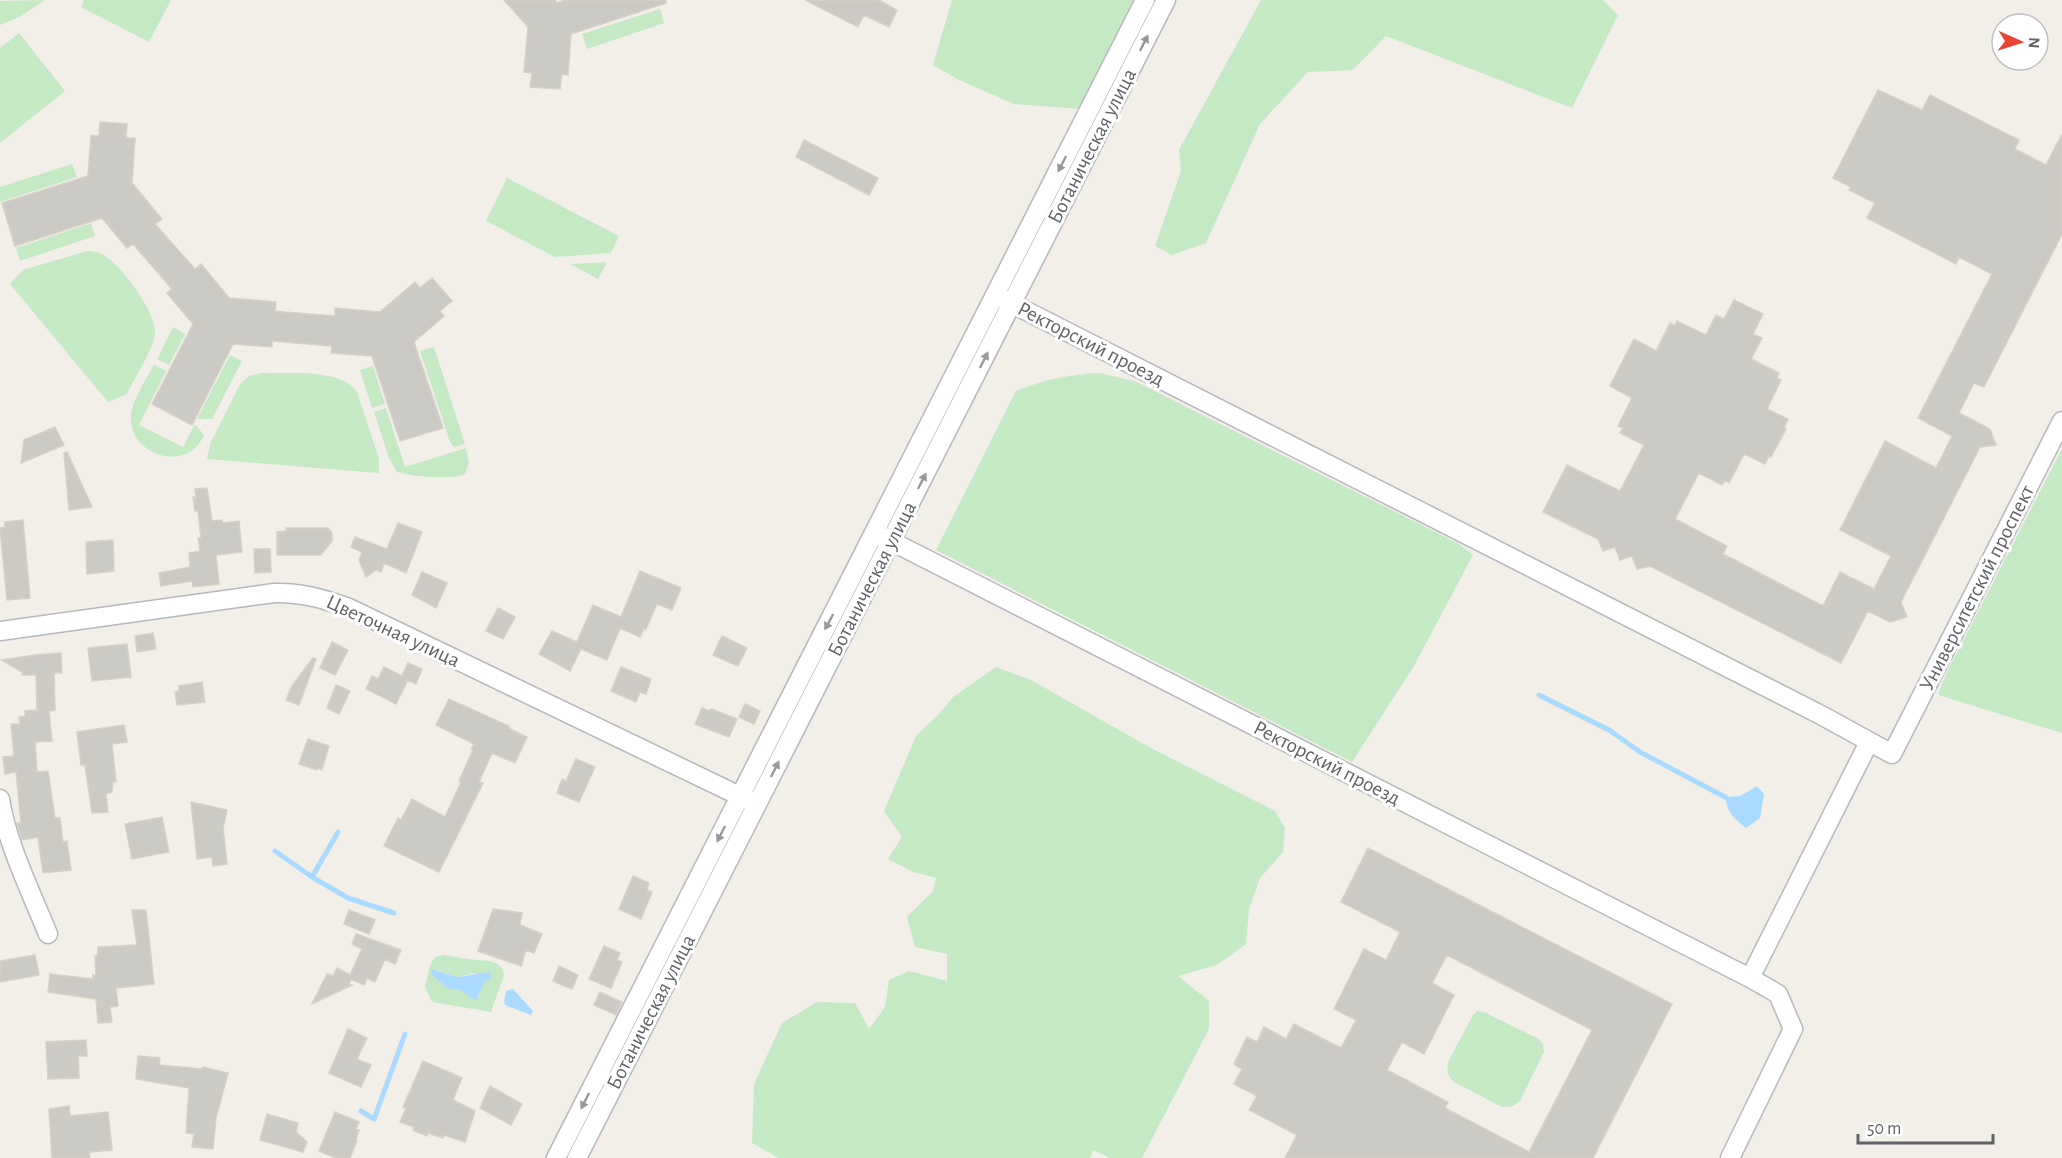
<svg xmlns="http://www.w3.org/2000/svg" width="2062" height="1158" font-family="'Alegreya Sans',sans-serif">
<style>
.green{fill:#c5e8c5;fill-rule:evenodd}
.water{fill:#aadaff}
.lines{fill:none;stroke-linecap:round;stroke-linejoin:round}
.stream{stroke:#aadaff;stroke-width:5}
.building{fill:#cccac5;stroke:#d6d1c6;stroke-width:1.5;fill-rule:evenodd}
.minor-casing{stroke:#b5b8bc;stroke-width:21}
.minor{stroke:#fff;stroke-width:18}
.oneway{fill:#979a9d}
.labels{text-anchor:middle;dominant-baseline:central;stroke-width:6;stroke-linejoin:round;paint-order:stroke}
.street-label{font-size:21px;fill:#5f6368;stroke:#fff}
</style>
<rect width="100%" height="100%" fill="#f1efe8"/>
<!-- green -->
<path class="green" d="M45 0 21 16 0 25V1Z
M84 0H171L149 42 81 7Z
M952 0H1133L1081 109 1014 104 959 80 933 65Z
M1261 0H1603L1618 15 1572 108 1386 36 1353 70 1308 72 1260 124 1206 243 1172 255 1155 246 1181 171 1179 150Z
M660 9 664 23 587 49 582 34Z
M19 33 65 91 0 143V48Z
M72 164 77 177 0 202V187Z
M507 178 619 236 611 253 555 257 486 221Z
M91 223 95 236 20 261 16 248Z
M87 251C91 251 96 252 100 253 119 261 158 314 155 335 153 350 134 379 127 394L108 402 10 284 23 270Z
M607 262 598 279 570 264Z
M173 327 185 334 169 365 157 359Z
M434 347 465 444 454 447 450 442 420 351Z
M230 355 242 361 212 419H197Z
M154 364 166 371 139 425 183 447 195 424 204 435C187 474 128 456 131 415 132 401 147 378 154 364Z
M373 366 385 404 372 408 360 370Z
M261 373C287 374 342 368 357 392L379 459V473L207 459 210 444 240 384 249 376Z
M1100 373 1137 382 1459 544 1473 555 1414 666 1352 762 936 550 1016 391C1047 379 1066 375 1100 373Z
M386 408 405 467 466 448 469 462 465 474C454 480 408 477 396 471L389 458 374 412Z
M2062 449V733L1938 695 1946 674Z
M996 667 1031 680 1151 748 1275 811 1285 828 1283 852 1260 878 1249 909 1246 944 1217 965 1178 976 1209 1001V1029L1142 1158H1110L1093 1150 1090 1158H779L752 1143 754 1084 782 1023 817 1002 855 1003 869 1029 885 1007 889 980 909 971 947 981V954L915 947 907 917 933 891 936 878 913 872 888 859 902 837 884 811 916 736 938 715 953 697Z
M444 955C452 956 460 958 468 959 481 961 503 958 504 975L491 1012 432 1002 425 987 430 965 435 957ZM436 970 458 977 475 973 484 983 476 1001C471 997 465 992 459 990 445 986 439 987 436 970Z
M1477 1011 1484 1012 1539 1039 1543 1044 1544 1052 1520 1101 1513 1106 1502 1107 1454 1082C1446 1075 1446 1067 1450 1058L1473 1015Z"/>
<!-- water -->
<path class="water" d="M1757 786 1764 794 1760 818 1746 828C1734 819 1727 812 1725 797L1740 796Z
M431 969 458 977 489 972 492 977 484 983 476 1001 460 990 447 988 432 975Z
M513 989 533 1011 531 1015 505 1005 504 1001 506 991Z"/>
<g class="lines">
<!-- stream -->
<path class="stream" d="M1539 695 1609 730 1640 752 1725 797
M275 851 312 877 348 898 394 913
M312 877 338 832
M361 1111 374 1119 405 1034"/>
</g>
<!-- building -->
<path class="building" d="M504 0H555L557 3 565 0H666V3L571 34 568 75 562 74 560 89 530 87 532 73 524 72 528 27Z
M805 0H879L897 10 889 27 864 15 858 27Z
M1878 90 1922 110 1930 95 2019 140 2015 149 2046 165 2062 134V234L1984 387 1974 383 1959 413 1990 429 1996 445 1980 447 1901 602 1907 617 1890 622 1868 611 1841 663 1650 566 1637 569 1632 556 1620 560 1615 547 1603 551 1598 539 1543 512 1567 465 1620 491 1644 445 1620 433 1623 428 1618 426 1632 398 1610 386 1634 339 1656 351 1670 323 1675 326 1677 321 1706 335 1716 315 1724 319 1734 300 1763 314 1753 334 1762 338 1751 359 1779 373 1777 378 1781 380 1767 409 1788 419 1784 428 1786 429 1771 457 1769 456 1765 464 1744 454 1729 483 1725 480 1722 485 1699 473 1675 519 1727 546 1723 554 1823 606 1840 572 1874 589 1891 556 1840 530 1885 441 1936 468 1952 436 1918 418 1992 274 1959 257 1956 264 1867 218 1875 203 1849 190 1851 187 1833 178Z
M100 122 127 124 126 138H135L132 183 162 219 155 224 195 269 201 264 229 298 276 302 275 311 284 312 335 316V308L380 312 415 282 420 288 432 278 452 301 440 311 444 316 414 342 443 428 400 441 372 356 331 353 332 346 272 341V347L233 344 192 425 152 404 193 324 167 293 172 289 133 244 127 248 102 218 15 246 2 203 88 176 91 135 99 136Z
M804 140 878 178 869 195 796 157Z
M55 427 64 445 21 463 24 440Z
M67 452 92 507 69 510 64 453Z
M207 488 212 521 222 520V523L239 521 242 552 216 555 219 584 193 587 192 581 161 586 159 573 190 567 189 553 200 551 198 538H201L198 511H195L193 497H196L195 489Z
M23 520 30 598 7 600 0 528 5 527V522Z
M398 523 422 532 406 573 384 563 381 572 376 570 366 577 359 560 362 552 351 547 355 537 387 549Z
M286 528H328L332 533V541L321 555H277V532L286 531Z
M113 540 114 571 87 574 86 542Z
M254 549H270L271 572 255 573Z
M640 571 681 588 672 610 657 604 646 629 644 628 640 637 620 628 607 660 581 649 570 671 539 654 552 631 577 642 593 605 621 617Z
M422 572 447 583 436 608 412 595Z
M498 608 515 617 503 639 486 631Z
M153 633 156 649 137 652 135 636Z
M722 636 747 648 738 666 713 655Z
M332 642 348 650 335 675 320 668Z
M127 644 131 677 92 681 88 648Z
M61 653 62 673H54L55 710 49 711 52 741 35 742 37 772 48 771 55 818H60L63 842 67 841 71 870 43 873 38 837 22 840 17 823H21L16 772 5 774 3 757 14 756 11 724H20L19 717 25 716V711L37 710 36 675H22V672L2 660 35 655Z
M313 658 316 659 299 705 286 700 292 686Z
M408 663 422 669 416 684 408 680 396 704 366 689 372 676 378 679 384 667 402 676Z
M621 667 651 679 646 694 640 692 636 702 611 691Z
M202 682 205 702 177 705 175 692 179 691V686Z
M336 685 350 691 339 714 327 708Z
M449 699 509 726 508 728 527 737 515 763 492 753 479 782 483 783 439 872 384 846 398 818 401 820 412 799 445 817 461 782 459 781 473 750 471 749 474 744 436 725Z
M745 704 760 711 754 724 739 717Z
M702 708 710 711 711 709 737 719 729 737 695 724Z
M124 725 127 742 112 744 116 782H113L112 792 106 794 108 812 92 813 85 765H81L77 732Z
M308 739 329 746 322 770 318 768 317 770 299 764Z
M576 759 595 767 579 802 557 793 562 779 566 781Z
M191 802 227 810 223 828 227 864 213 866 212 857 197 859Z
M162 817 169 852 132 859 125 824Z
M1368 848 1672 1004 1593 1158H1285L1297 1135 1249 1110 1257 1096 1234 1084 1242 1069 1234 1064 1247 1037 1257 1042 1264 1027 1286 1039 1294 1024 1341 1048 1356 1020 1334 1009 1364 949 1386 960 1400 932 1341 902ZM1447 955 1592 1030 1529 1152 1445 1108 1448 1102 1387 1070 1402 1042 1424 1054 1454 995 1432 983Z
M633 876 649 883 647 890 652 892 641 919 619 909Z
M493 909 522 913 520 925 542 934 534 953 526 950 521 966 478 951Z
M132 910H146L154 984 116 988 118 1006 110 1007 112 1022 98 1023 96 999 48 992 50 974 93 979V975H96L95 956 98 955V947L137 945Z
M349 910 375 920 369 934 344 924Z
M356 934 401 950 395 964 385 959 375 982 367 978 364 985 351 979 349 984 352 985 312 1004 327 974 333 976 337 968 350 975 362 949 352 944Z
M604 946 620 953 617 960 622 962 611 988 589 979Z
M35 955 39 975 0 982V961Z
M559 966 578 975 572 989 553 981Z
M600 992 622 1002 616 1015 594 1005Z
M348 1029 367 1038 357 1059 371 1065 361 1087 329 1073Z
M86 1040 87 1056H78L79 1078 48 1079 46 1042Z
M138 1056 160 1058 159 1065 202 1069 203 1067 228 1073 216 1118 213 1149 192 1147 194 1134 186 1133 189 1088 136 1079Z
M423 1061 462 1078 453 1100 475 1111 465 1142 444 1135 443 1138 428 1133 427 1136 413 1130 414 1127 400 1122 406 1108 403 1107Z
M490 1086 522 1104 511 1125 480 1108Z
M69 1106 70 1116 108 1112 112 1150 89 1152 90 1158H52L49 1109Z
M335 1112 359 1122 356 1129 359 1130 356 1139 357 1140 350 1158H336L319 1151Z
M267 1114 298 1123 296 1132 307 1142 303 1152 260 1140Z"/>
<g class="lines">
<!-- minor casing -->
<g class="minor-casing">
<path id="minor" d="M995 295 1821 715 1892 754 2062 421
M881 536 1750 978 1778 994 1793 1029 1730 1158
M0 631 274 593C301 592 324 599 349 608L750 801
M0 799C7 844 31 892 48 934
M1750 978 1869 742
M556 1158 1145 0
M577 1158 1166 0"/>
</g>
<!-- minor -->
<use href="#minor" class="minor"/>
</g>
<!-- one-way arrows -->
<defs><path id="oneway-solid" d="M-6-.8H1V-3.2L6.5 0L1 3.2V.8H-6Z" transform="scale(1.5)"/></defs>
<g class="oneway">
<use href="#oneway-solid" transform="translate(1144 43) rotate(-63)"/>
<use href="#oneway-solid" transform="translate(1062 164) rotate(117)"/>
<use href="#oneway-solid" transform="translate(984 360) rotate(-63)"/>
<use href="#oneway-solid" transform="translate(922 481) rotate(-63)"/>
<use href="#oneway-solid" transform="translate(829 622) rotate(118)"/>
<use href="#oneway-solid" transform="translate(775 769) rotate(-63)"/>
<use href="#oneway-solid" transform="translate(721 834) rotate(117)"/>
<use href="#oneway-solid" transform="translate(585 1101) rotate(117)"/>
</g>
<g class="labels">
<!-- street labels -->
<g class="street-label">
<text transform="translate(1092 146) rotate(-63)">Ботаническая улица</text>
<text transform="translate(1091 344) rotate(27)">Ректорский проезд</text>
<text transform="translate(872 579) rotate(-63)">Ботаническая улица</text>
<text transform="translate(1977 588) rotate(-63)">Университетский проспект</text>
<text transform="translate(393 631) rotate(25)">Цветочная улица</text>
<text transform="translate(1327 763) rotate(27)">Ректорский проезд</text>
<text transform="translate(651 1012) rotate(-63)">Ботаническая улица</text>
</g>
</g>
<!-- north arrow -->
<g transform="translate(2020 42) rotate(93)"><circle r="28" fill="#ffffff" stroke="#bfc1c3" stroke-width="1.5"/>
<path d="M0-4.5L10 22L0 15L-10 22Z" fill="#ea4335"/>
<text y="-9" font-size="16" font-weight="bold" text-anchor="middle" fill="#5f6368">N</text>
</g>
<!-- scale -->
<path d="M1858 1134v9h135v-9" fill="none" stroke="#5f6368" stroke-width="3"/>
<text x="1867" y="1134" font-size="18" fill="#5f6368" stroke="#ffffff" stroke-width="4.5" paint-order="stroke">50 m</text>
</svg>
